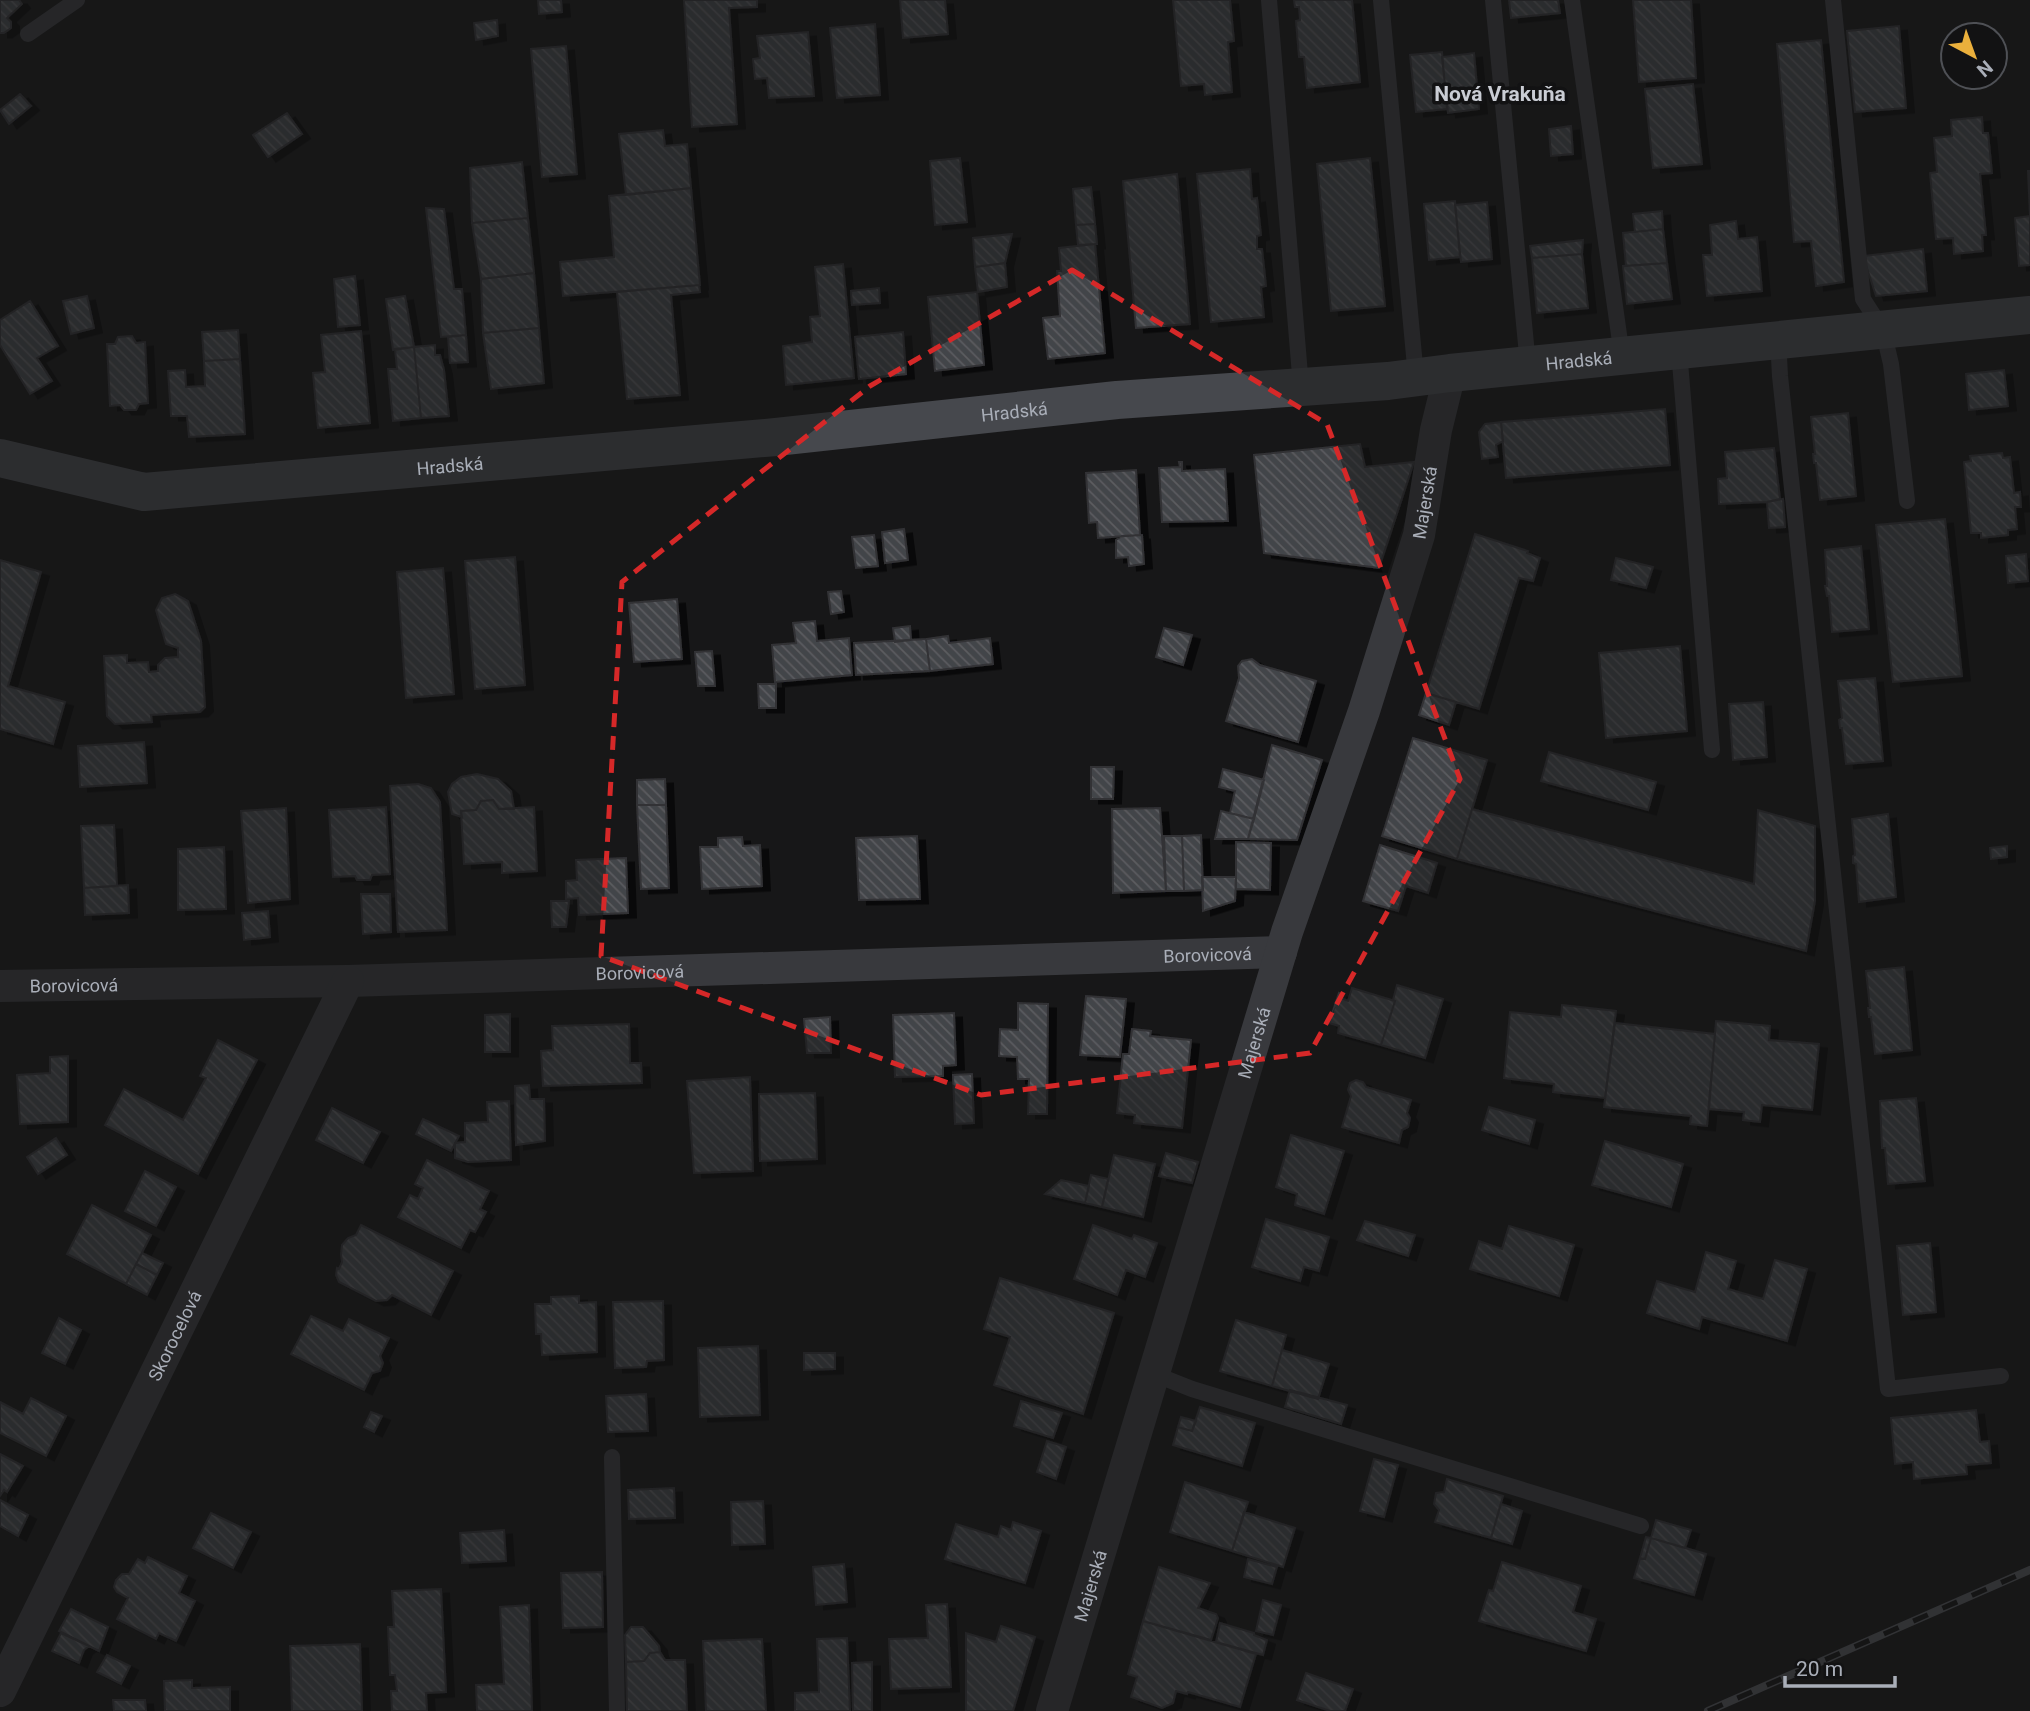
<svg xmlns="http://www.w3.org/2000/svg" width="2030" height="1711" font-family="Roboto,sans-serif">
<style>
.building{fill:url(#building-back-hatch);stroke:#313134;stroke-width:2;filter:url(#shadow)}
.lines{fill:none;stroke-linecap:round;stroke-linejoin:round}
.lane{stroke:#38393d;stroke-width:16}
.street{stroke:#38393d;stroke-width:32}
.secondary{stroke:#46484d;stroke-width:38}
.rail-casing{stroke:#515358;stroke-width:8}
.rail{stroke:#121213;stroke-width:5;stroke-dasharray:16;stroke-linecap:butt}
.marked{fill:none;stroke:#d62828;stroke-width:5;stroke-dasharray:14 9;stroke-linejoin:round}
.labels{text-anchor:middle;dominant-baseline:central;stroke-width:7;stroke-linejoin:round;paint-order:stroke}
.street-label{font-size:18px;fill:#a9aeb8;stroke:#121213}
.quarter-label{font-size:21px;font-weight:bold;fill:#cacdd4;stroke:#121213}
</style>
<defs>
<pattern id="building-back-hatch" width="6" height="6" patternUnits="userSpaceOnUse" patternTransform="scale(1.75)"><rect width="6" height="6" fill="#434448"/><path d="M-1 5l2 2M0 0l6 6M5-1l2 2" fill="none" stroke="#5b5c60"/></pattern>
<filter id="shadow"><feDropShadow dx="8" dy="4.5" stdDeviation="0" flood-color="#0009"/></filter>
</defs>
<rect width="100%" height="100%" fill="#171718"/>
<!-- building -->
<path class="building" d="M0 0H19L22 4 7 18 11 22V28L4 33H0Z
M538 0H561L562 12 539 14Z
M684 0H757V7L729 8 737 124 692 127Z
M900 0H945L948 34 903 38Z
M1173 0H1230L1234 41 1228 42 1232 92 1205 95 1204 84 1181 86Z
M1294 0H1352L1360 82 1307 88 1304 57H1299L1296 21 1300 20 1299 7H1295Z
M1509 0H1558L1560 13 1511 18Z
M1633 0H1691L1696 78 1639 82Z
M497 20 498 36 476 40 474 23Z
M875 24 880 95 837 98 830 28Z
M1899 26 1906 108 1855 112 1847 31Z
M808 32 814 96 769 98 767 78 755 79 753 59 760 58 757 36Z
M1821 40 1844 282 1816 286 1811 241 1794 242 1777 44Z
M566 46 577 174 542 177 531 49Z
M1442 52 1447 109 1416 112 1410 55Z
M1474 53 1479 109 1448 113 1442 57Z
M1693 84 1702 164 1653 168 1645 89Z
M20 94 31 106 9 124 0 110Z
M287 113 302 134 268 157 253 135Z
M1982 117 1983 133H1988L1992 173 1980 174 1986 235H1982L1983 251 1954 254 1953 238 1936 239 1930 173 1937 172 1934 138 1952 136 1951 120Z
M1571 126 1573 154 1551 156 1549 129Z
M663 130 665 146 687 144 691 188 626 195 619 134Z
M960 158 967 222 935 225 930 161Z
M1370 158 1385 306 1331 311 1317 164Z
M522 162 528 218 472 223 470 168Z
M1250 169 1252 199 1257 198 1261 235 1257 236V249H1262L1266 286 1261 287 1264 317 1211 322 1197 174Z
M2028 171H2030V216Z
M1177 174 1190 324 1136 328 1123 181Z
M1091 187 1095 224 1076 225 1073 189Z
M691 188 700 285 563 296 560 262 614 257 609 196Z
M1455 201 1460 257 1429 260 1424 204Z
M1487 202 1492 259 1461 262 1455 205Z
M426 208 444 209 454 289H462L466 335 441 337Z
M1662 211 1663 229 1635 232 1633 214Z
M2030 216V265L2019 266 2015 218Z
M528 218 534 273 481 279 472 223Z
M1736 221 1738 239 1757 237 1762 291 1707 296 1703 255H1712L1710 225Z
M1095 224 1097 244 1078 245 1076 225Z
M1663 229 1667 263 1626 266 1623 233Z
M1012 234 1005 263 975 267 973 238Z
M1583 240 1582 254 1532 258 1530 246Z
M1095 244 1105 353 1048 359 1043 318 1060 316 1057 271H1061L1059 248Z
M1923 249 1927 291 1876 296 1863 256Z
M1582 254 1588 308 1537 313 1532 258Z
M1005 263 1007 287 978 292 975 267Z
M1667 263 1672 299 1627 304 1623 266Z
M843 264 854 378 786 385 783 346 812 342 810 317 820 316 815 267Z
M534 273 539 328 483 333 481 279Z
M355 276 360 325 338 327 334 279Z
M699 285 700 292 671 295 680 395 627 399 617 292Z
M879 288 880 303 852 305 851 291Z
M977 292 984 365 935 371 928 297Z
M87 296 94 328 71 334 63 301Z
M405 296 414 347 393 350 386 299Z
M30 301 58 346 37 358 52 381 30 394 0 345V320Z
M539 328 544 383 491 389 483 333Z
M238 330 240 359 204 361 202 332Z
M361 331 370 423 318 428 313 373 325 372 321 335Z
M903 332 906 374 859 379 855 337Z
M466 335 468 362 450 363 448 337Z
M132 336 136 343 145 342 148 403 139 404 136 410H124L120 405 110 406 107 344H115L118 337Z
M435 345V355H440L444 370 449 416 421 418 414 347Z
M414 347 421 418 393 421 388 369H397L395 349Z
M240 359 245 434 189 437 187 416H171L168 371 185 370 186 387 205 386 204 361Z
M2004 370 2008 406 1969 410 1966 374Z
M1665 409 1670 465 1506 478 1501 422Z
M1848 413 1856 496 1820 500 1816 463H1814L1813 454H1815L1811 417Z
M1501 422 1503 441 1496 445 1498 457 1482 459 1479 432 1485 424Z
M1360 444 1365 467 1414 462 1379 568 1264 553 1254 455Z
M1774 448 1780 499 1767 502 1719 504 1718 479 1727 478 1725 452Z
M2002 453 2003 458 2010 457 2014 493 2020 492 2021 507H2015L2017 529 2008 530V535L1981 538V533H1971L1964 462 1971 461 1970 456Z
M1179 462H1182V471L1225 469 1228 521 1162 522 1159 468 1180 467Z
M1136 470 1140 535 1098 538 1097 522 1089 523 1086 473Z
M1783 499 1785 527 1769 528 1767 502Z
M1945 519 1962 676 1893 682 1876 525Z
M904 529 908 560 885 563 882 532Z
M1475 534 1528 551 1527 553 1540 558 1533 581 1519 578 1479 709 1426 693Z
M874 535 878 566 856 568 852 537Z
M1142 535 1144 564 1129 566 1128 557 1116 558V540L1122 536Z
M1861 546 1869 629 1832 632 1829 596H1827L1825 586H1827L1825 550Z
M2026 554 2028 581 2008 583 2006 556Z
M515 557 525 685 475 689 465 561Z
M1616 558 1653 567 1646 588 1611 580Z
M0 560 41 572 8 686 65 702 53 744 0 729Z
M443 568 454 694 406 698 397 572Z
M841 591 844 612 831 614 828 592Z
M175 594 188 601 201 641 205 707 200 712 151 715 152 722 115 724 107 716 104 656 127 655V663L148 662 149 672 158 671V665L165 658 178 657V648L166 644 156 610 162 598Z
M677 599 682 659 634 662 629 603Z
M815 621 817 641 849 638 852 675 775 682 772 645 796 643 793 623Z
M910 626 911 640 895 642 893 628Z
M1164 628 1192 635 1183 665 1156 657Z
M948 636 949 643 990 638 993 664 930 671 926 639Z
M926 639 930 671 856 675 854 643Z
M1680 646 1687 731 1606 738 1599 653Z
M712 651 715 686H698L695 652Z
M1252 659 1260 665 1316 681 1298 742 1226 721 1239 678 1238 666 1242 661Z
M1875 678 1883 761 1846 764 1842 728H1840L1839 720 1842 718 1838 681Z
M758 684H776V708H759Z
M1426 693 1456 702 1449 725 1419 715Z
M1763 702 1767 757 1733 760 1729 704Z
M1413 738 1487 760 1457 859 1382 836Z
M144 742 147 783 80 787 78 746Z
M1272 745 1322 760 1297 840 1248 839Z
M1549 752 1656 782 1648 810 1541 781Z
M1091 767H1114L1113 799H1091Z
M1223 769 1264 780 1254 819 1230 813 1235 791 1219 787Z
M477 774 498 779 511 791 514 809H499L493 800 481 801 476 810 461 811 462 817 452 814 448 792 452 784 461 777Z
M665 779 666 805H637V780Z
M418 784 431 788 440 802 447 930 398 932 390 786Z
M493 800 499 809 534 807 537 871 502 873V862L464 864 461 811 476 810 481 801Z
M637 805H666L669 888 641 889Z
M386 807 390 874 372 875 370 880H357L355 876 333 877 329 810Z
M286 808 290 899 248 903 241 811Z
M1160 808 1166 891 1113 893 1112 809Z
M1472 809 1754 884 1758 810 1815 826V901L1806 951 1457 859Z
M1221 811 1254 819 1248 839H1215Z
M1888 814 1896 897 1859 902 1856 864 1853 863V856L1855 855 1852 819Z
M114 825 117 886 84 888 81 826Z
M1201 835 1203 890 1184 891 1182 836Z
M917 836 920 899 859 900 856 838Z
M1164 836H1182L1184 891H1166Z
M742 837 743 846 760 845 762 886 702 889 700 847H718V838Z
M1236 842 1271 843 1270 890 1236 889Z
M1380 845 1437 863 1428 893 1406 886 1398 911 1363 901Z
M2007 846V857L1991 859 1990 848Z
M224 847 226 909 178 910V849Z
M626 858 628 913 579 915 578 898 566 899V881L577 880 576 860Z
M1202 877H1236L1235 901 1203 911Z
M128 885 129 913 85 915 84 888Z
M361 894H390L391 932 363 934Z
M551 901H569L566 927H552Z
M268 911 270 937 244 940 242 913Z
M1904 967 1912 1050 1875 1054 1871 1017H1869L1868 1008H1870L1866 971Z
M1397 985 1443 999 1425 1058 1381 1045 1395 1001 1393 1000Z
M1352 988 1395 1001 1381 1045 1338 1033 1339 1026 1329 1023 1339 993 1343 995 1341 998 1348 1001Z
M1086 996 1126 999 1120 1057 1080 1055Z
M1018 1003 1048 1004 1047 1114H1028L1029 1079H1018L1017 1057 999 1056 1000 1029 1018 1030Z
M1562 1005 1616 1011 1605 1098 1553 1092 1554 1084 1504 1078 1510 1012 1561 1017Z
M954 1013 956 1065 943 1066V1076L895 1077 893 1015Z
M510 1014V1052H485V1015Z
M830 1017 831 1053H807L804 1019Z
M1716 1021 1770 1026 1769 1040 1819 1044 1812 1110 1762 1105 1760 1122 1743 1120 1744 1112 1709 1109Z
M1615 1023 1715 1034 1707 1126 1690 1124 1691 1116 1604 1107Z
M629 1024 630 1063H641L642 1083 543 1086 541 1051 553 1050 552 1026Z
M1132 1029 1151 1031 1150 1036 1191 1040 1182 1128 1134 1123 1135 1115 1117 1113 1123 1054H1129Z
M218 1040 257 1060 198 1174 105 1125 124 1089 183 1120 206 1078 200 1076Z
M68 1056V1122L20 1124 17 1075 50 1073V1057Z
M972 1074 974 1123 955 1124 953 1075Z
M750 1077 753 1171 694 1173 687 1081Z
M1356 1080 1363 1082 1366 1087 1411 1100 1407 1113 1410 1118 1408 1127 1402 1130 1399 1143 1342 1127 1351 1096 1348 1090 1350 1083Z
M529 1085 530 1099H544L545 1141 516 1145 515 1086Z
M815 1093 817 1159 760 1161 759 1094Z
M1916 1098 1925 1181 1888 1184 1885 1148H1882L1880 1101Z
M509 1101 511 1160 468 1162 455 1158V1143L465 1142V1123L488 1122 487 1102Z
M1489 1107 1535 1120 1529 1144 1482 1130Z
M332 1108 380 1132 363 1163 316 1140Z
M423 1119 459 1136 451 1151 416 1134Z
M1291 1135 1344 1151 1324 1214 1295 1205 1297 1194 1276 1187Z
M56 1138 67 1155 38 1174 27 1157Z
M1605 1141 1683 1164 1671 1207 1592 1185Z
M1166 1153 1198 1162 1192 1183 1159 1176Z
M1114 1155 1155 1164 1143 1217 1102 1207Z
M427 1160 489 1191 480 1209 486 1212 475 1232 470 1230 461 1248 398 1217 410 1195 418 1199 423 1188 415 1184Z
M145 1171 176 1187 156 1226 125 1211Z
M1091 1175 1108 1179 1102 1207 1085 1203Z
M1061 1180 1089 1186 1085 1203 1045 1194Z
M92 1205 151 1235 126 1284 67 1254Z
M1266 1219 1329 1237 1319 1271 1304 1267 1300 1281 1252 1267Z
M1365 1221 1415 1235 1408 1256 1357 1240Z
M361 1225 453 1271 431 1315 392 1295 387 1300 376 1301 339 1282 336 1275 337 1268 339 1269 342 1262 341 1254 342 1245 348 1238 356 1235Z
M1093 1225 1132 1239 1134 1235 1157 1243 1145 1277 1126 1270 1117 1295 1074 1279Z
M1509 1226 1574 1245 1559 1296 1470 1269 1479 1241 1502 1249Z
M1930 1243 1936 1312 1903 1315 1897 1246Z
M1706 1252 1736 1261 1728 1289 1763 1299 1775 1260 1807 1269 1787 1341 1702 1317 1699 1329 1647 1313 1657 1281 1695 1292Z
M142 1253 163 1263 157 1275 136 1264Z
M136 1264 157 1275 147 1295 126 1284Z
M1000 1278 1114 1313 1083 1414 994 1385 1010 1337 984 1329Z
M579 1296V1303L596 1302 597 1352 542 1355 541 1334H536L535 1304H551V1297Z
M663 1301 664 1360 647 1361 646 1367 615 1368 613 1302Z
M311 1316 343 1331 349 1319 389 1338 380 1356 383 1363 380 1371 372 1373 364 1390 291 1354Z
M59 1318 81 1330 65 1364 42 1353Z
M1236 1320 1286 1335 1272 1386 1220 1371Z
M758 1346 760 1415 700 1417 698 1348Z
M1282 1350 1329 1364 1318 1399 1272 1386Z
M804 1353H835V1369L804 1370Z
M1290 1390 1347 1405 1341 1424 1285 1407Z
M646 1394 648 1431 608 1432 606 1396Z
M31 1398 66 1416 46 1456 0 1433V1402L23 1414Z
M1021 1401 1062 1413 1053 1438 1014 1426Z
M1200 1407 1255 1423 1242 1466 1173 1445 1178 1427 1192 1431Z
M1976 1410 1980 1442 1989 1441 1991 1463 1966 1465 1967 1474 1914 1479 1913 1462 1895 1464 1891 1418Z
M371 1412 382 1416 374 1432 364 1427Z
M1181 1417 1196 1421 1192 1431 1178 1427Z
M1047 1441 1066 1447 1056 1479 1037 1472Z
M0 1454 23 1466 7 1492 4 1490 0 1496Z
M1374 1459 1398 1465 1384 1517 1360 1511Z
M1447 1479 1503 1496 1491 1538 1435 1522 1439 1510 1434 1504 1436 1493 1444 1492Z
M1185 1482 1248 1502 1232 1551 1170 1532Z
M674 1488 675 1518 629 1519 628 1490Z
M0 1500 28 1515 18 1536 0 1526Z
M763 1501 765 1544 732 1545 731 1502Z
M1501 1504 1522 1511 1512 1544 1491 1538Z
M1244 1512 1295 1528 1283 1567 1232 1551Z
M211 1513 251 1532 233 1568 193 1548Z
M1656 1520 1691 1530 1685 1548 1651 1538Z
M1013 1522 1041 1531 1025 1583 945 1559 956 1524 998 1537 1001 1526 1011 1530Z
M504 1530 506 1561 462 1563 460 1533Z
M1646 1537 1651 1538 1645 1559 1640 1558Z
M1651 1538 1706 1554 1694 1595 1634 1578 1640 1558 1645 1559Z
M148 1557 187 1576 179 1593 195 1601 176 1641 159 1633 156 1639 117 1619 128 1598 117 1592 114 1587 116 1580 122 1574H129L138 1559 145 1563Z
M1248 1559 1277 1567 1272 1584 1244 1577Z
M1502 1562 1581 1586 1573 1612 1596 1619 1586 1651 1479 1621 1489 1590 1493 1591Z
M844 1564 847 1602 816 1605 813 1567Z
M1159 1567 1210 1583 1198 1608 1216 1614 1218 1618 1211 1640 1143 1621Z
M602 1572 603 1627 563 1628 561 1573Z
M441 1589 446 1692 426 1693 427 1711H392L391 1691H397L395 1675H390L388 1627H394L392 1591Z
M1263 1600 1281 1605 1273 1635 1256 1631Z
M947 1604 951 1687 891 1689 889 1639 928 1638 926 1605Z
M529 1605 532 1711H477L476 1685 504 1684 500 1607Z
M71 1609 108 1627 99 1651 59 1631Z
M1143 1621 1256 1654 1240 1707 1188 1692 1187 1694 1176 1691 1173 1703 1162 1708 1131 1697 1137 1677 1128 1674Z
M1220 1623 1254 1633V1635L1267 1640 1263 1655 1216 1642Z
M1001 1626 1035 1637 1013 1711H966V1633L996 1642Z
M631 1627H643L659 1646 660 1652 650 1653 644 1661 626 1662 625 1635Z
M61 1633 89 1646 84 1650 79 1663 52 1651Z
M847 1638 850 1711H795V1693L819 1692 817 1639Z
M762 1639 766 1711H706L703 1641Z
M360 1644 362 1711H292L290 1646Z
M660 1652 665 1660H685L687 1711H627L626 1662 644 1661 650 1653Z
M107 1655 130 1666 121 1684 97 1672Z
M872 1662V1711H853L852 1663Z
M1306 1673 1353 1689 1345 1711H1330L1297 1700Z
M192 1680V1688L230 1687V1711H165L164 1681Z
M113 1700H145L146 1711H114Z"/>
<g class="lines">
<!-- lane -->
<path class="lane" d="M1269 0 1301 387
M1381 0 1416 377
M1493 0 1528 365
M1572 0 1622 356
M1833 0 1863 299 1883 330 1891 364 1907 501
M28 34 77 0
M1778 339 1780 376 1888 1389 2001 1376
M1679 350 1712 750
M1154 1374 1192 1389 1641 1526
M612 1457 617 1711"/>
<!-- street -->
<g class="street">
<path id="s1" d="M0 986 348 981 1281 952"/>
<path id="s2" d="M0 1691 348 981"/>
<path id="s3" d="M1052 1711 1287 932 1364 711 1419 535 1436 430 1450 373"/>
</g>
<!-- secondary -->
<path class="secondary" id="s4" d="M0 458 144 492 776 437 1117 400 1388 381 1450 373 2030 315"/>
<!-- rail casing -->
<g class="rail-casing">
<path id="rail" d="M1708 1711 2030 1570"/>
</g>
<!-- rail -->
<use href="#rail" class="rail"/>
</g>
<!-- marked area -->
<path d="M0 0H2030V1711H0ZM1072 270 1327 424 1460 779 1310 1053 981 1095 601 956 622 582 870 386Z" fill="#171718" fill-opacity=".55" fill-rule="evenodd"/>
<path class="marked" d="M1072 270 1327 424 1460 779 1310 1053 981 1095 601 956 622 582 870 386Z"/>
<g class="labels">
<!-- street labels -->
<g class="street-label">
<text stroke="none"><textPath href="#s4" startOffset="1589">Hradská</textPath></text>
<text stroke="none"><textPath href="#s4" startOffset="1022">Hradská</textPath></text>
<text stroke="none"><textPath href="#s4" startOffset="455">Hradská</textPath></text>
<text stroke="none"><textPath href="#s3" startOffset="1265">Majerská</textPath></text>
<text stroke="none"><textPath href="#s1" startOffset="1208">Borovicová</textPath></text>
<text stroke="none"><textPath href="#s1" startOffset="640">Borovicová</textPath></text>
<text stroke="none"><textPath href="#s1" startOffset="74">Borovicová</textPath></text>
<text stroke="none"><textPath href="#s3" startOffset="698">Majerská</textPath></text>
<text stroke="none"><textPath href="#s2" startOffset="396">Skorocelová</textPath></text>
<text stroke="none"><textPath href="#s3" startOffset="131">Majerská</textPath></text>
</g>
<!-- quarter labels -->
<g class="quarter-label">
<text x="1500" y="94">Nová Vrakuňa</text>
</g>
</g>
<!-- north arrow -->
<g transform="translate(1974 56) rotate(139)"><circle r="33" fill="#121213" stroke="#4e5055" stroke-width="2"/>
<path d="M0-5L12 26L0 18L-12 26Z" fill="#ebb03c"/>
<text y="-10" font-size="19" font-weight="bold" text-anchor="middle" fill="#a9aeb8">N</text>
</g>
<!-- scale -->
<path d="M1785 1676v10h110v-10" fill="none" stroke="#a9aeb8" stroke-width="3.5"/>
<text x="1796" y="1676" font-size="21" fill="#a9aeb8" stroke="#121213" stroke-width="5" paint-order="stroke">20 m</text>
</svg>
